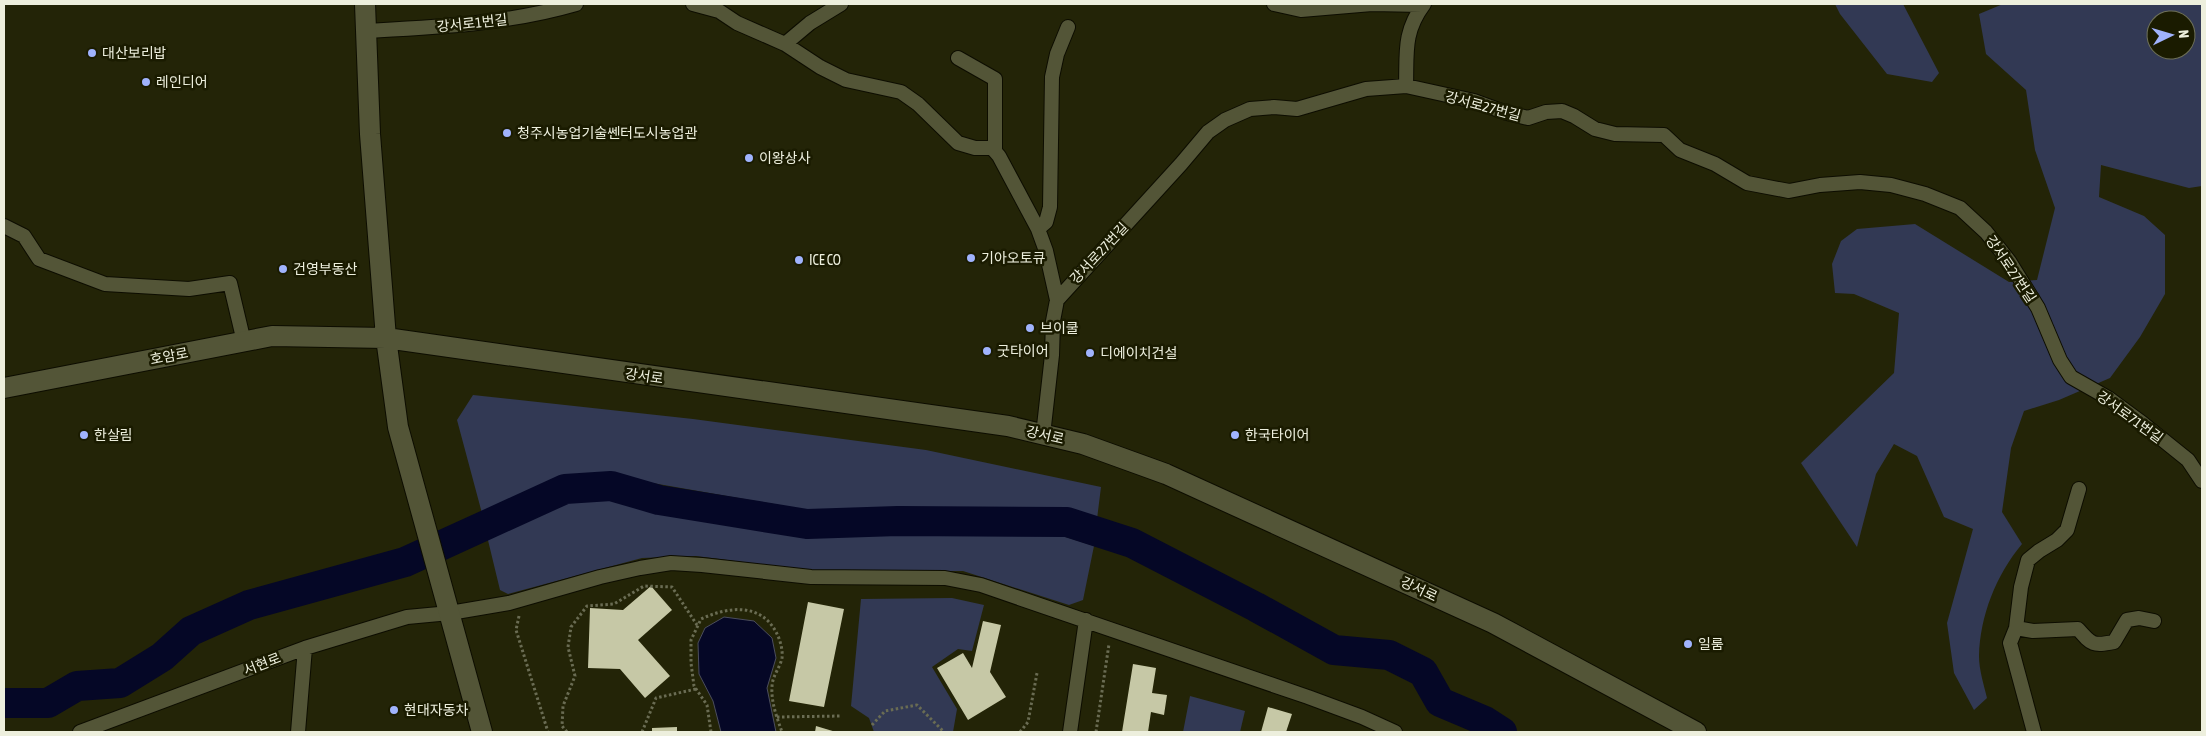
<svg xmlns="http://www.w3.org/2000/svg" width="2206" height="736" font-family="'Asap Condensed','Noto Sans KR',sans-serif">
<style>
.green{fill:#323954;fill-rule:evenodd}
.water{fill:#050726;stroke:#4b4d5d}
.lines{fill:none;stroke-linecap:round;stroke-linejoin:round}
.river{stroke:#050726;stroke-width:30}
.building{fill:#c6c8a6}
.street-casing{stroke:#0d0d00;stroke-width:16}
.secondary-casing{stroke:#0d0d00;stroke-width:22}
.path{stroke:#6a6c53;stroke-width:3;stroke-dasharray:2.5 2.5;stroke-linecap:butt}
.street{stroke:#535537;stroke-width:14}
.secondary{stroke:#535537;stroke-width:20}
.poi-dot{fill:#a0b3fd;stroke:#1a1b00;stroke-width:2}
.labels{text-anchor:middle;dominant-baseline:central;stroke-width:5;stroke-linejoin:round;paint-order:stroke}
.street-label{font-size:14px;fill:#edefdd;stroke:#1a1b00}
.poi-label{font-size:14px;fill:#edefdd;stroke:#1a1b00;text-anchor:start}
</style>
<rect width="100%" height="100%" fill="#232407"/>
<!-- green -->
<path class="green" d="M1835 4H1903L1939 73 1932 82 1887 74 1840 14Z
M2003 4H2202V186L2189 188 2101 165 2099 197 2144 216 2165 235V294L2140 337 2110 378 2059 400 2024 411 2011 448 2002 512 2022 544C1996 575 1980 616 1979 656 1979 670 1984 685 1987 698L1974 710 1954 673 1947 623 1973 529 1944 517 1917 456 1894 444 1876 474 1857 547 1801 463 1894 373 1899 313 1854 294 1835 293 1832 264 1841 241 1857 229 1915 224 2009 282 2037 280 2055 208 2035 150 2026 90 1986 54 1979 14ZM2156 20H2186V50H2156Z
M473 395 693 419 926 450 1101 487 1096 527 1062 515 813 511 618 477 558 479 483 517 457 420Z
M589 492 626 502 808 536 950 531H1047L1094 546 1083 600 1069 605 963 571H813L696 556 642 558 508 594 500 590 486 532 535 509Z
M952 598 984 605 972 651 958 649 932 667 957 709 953 732H874L869 718 851 706 861 599Z
M1190 696 1245 711 1240 732H1183Z"/>
<!-- water -->
<path class="water" d="M724 617 754 621 772 638 776 658 767 688 776 732H721L713 701 699 674 698 643 705 628Z"/>
<g class="lines">
<!-- river -->
<path class="river" d="M4 703H48L77 686 120 683 162 657 191 631 249 605 405 562 565 489 611 486 659 500 807 524 898 521 1067 522 1132 543 1256 607 1334 650 1389 655 1423 672 1440 702 1485 721 1502 732"/>
</g>
<!-- building -->
<path class="building" d="M651 586 672 610 638 640 670 676 645 698 620 669 588 668 590 608 623 610Z
M808 602 844 609 824 707 789 701Z
M983 621 1001 625 990 672 1006 697 968 720 937 668 963 653 972 668Z
M1133 664 1156 668 1152 693 1167 695 1164 715 1151 712 1148 732H1122Z
M1268 707 1292 714 1286 732H1261Z
M816 726 836 732H815Z
M677 727V732H652V728Z"/>
<g class="lines">
<!-- street casing -->
<g class="street-casing">
<path id="street" d="M693 4 719 11 737 23 785 44 810 23 841 4
M1274 4 1301 10 1372 4 1422 5
M365 31C437 27 507 24 576 4
M785 44 820 67 846 80 901 92 918 104 958 143 975 148H992L999 156 1038 229 1046 251 1057 300
M958 58 995 79V151
M1406 86C1407 53 1403 32 1424 4
M4 226 24 236 39 259 105 284 189 289 230 283 244 342
M1038 229 1046 222 1050 207 1052 77 1057 54 1068 27
M1043 435 1052 355 1053 321 1057 300 1181 164 1208 132 1225 120 1250 109 1274 107 1297 109 1366 89 1406 86 1474 101 1507 113 1528 118 1546 112 1562 111 1574 116 1595 129 1615 134 1664 135 1680 150 1715 164 1747 183 1789 191 1820 185 1860 182 1891 185 1925 194 1960 208 1986 232 2009 261 2038 308 2060 360 2071 377 2108 398 2142 423 2188 460 2202 481
M2016 628 2033 631 2078 629C2092 645 2093 646 2114 642L2127 620 2139 618 2154 621
M80 732 305 648 407 617 450 613 509 603 600 577 640 568 671 563 702 565 811 577 945 578 981 585 1308 697 1362 717 1395 732
M298 732 305 648
M1070 732 1086 620
M2034 732 2010 643 2016 628 2021 587 2028 560 2039 551 2057 540 2067 530 2079 489"/>
</g>
<!-- secondary casing -->
<g class="secondary-casing">
<path id="secondary" d="M365 4 370 134 386 338 398 427 482 732
M4 388 272 336 386 338 1008 426 1083 444 1166 474 1493 623 1696 732"/>
</g>
<!-- path -->
<path class="path" d="M519 616 516 630 548 732
M777 717 841 716
M872 725 885 711 917 705 944 732
M567 732 562 726 563 706 575 676 568 647 571 627 587 606 614 604 644 586 672 587 697 625
M642 732 656 698 696 689
M711 732 707 705 694 686 691 663V640L701 619C727 607 760 602 776 632 780 639 783 650 782 658 780 668 772 676 772 687 771 702 777 718 782 732
M1020 732 1028 722 1037 673
M1096 732 1109 644"/>
<!-- street -->
<use href="#street" class="street"/>
<!-- secondary -->
<use href="#secondary" class="secondary"/>
</g>
<!-- markers -->
<g class="poi-dot">
<circle cx="92" cy="53" r="5"/>
<circle cx="146" cy="82" r="5"/>
<circle cx="507" cy="133" r="5"/>
<circle cx="749" cy="158" r="5"/>
<circle cx="971" cy="258" r="5"/>
<circle cx="799" cy="260" r="5"/>
<circle cx="283" cy="269" r="5"/>
<circle cx="1030" cy="328" r="5"/>
<circle cx="987" cy="351" r="5"/>
<circle cx="1090" cy="353" r="5"/>
<circle cx="84" cy="435" r="5"/>
<circle cx="1235" cy="435" r="5"/>
<circle cx="1688" cy="644" r="5"/>
<circle cx="394" cy="710" r="5"/>
</g>
<g class="labels">
<!-- street labels -->
<g class="street-label">
<text transform="translate(472 23) rotate(-6)">강서로1번길</text>
<text transform="translate(1483 106) rotate(15)">강서로27번길</text>
<text transform="translate(1099 253) rotate(-47)">강서로27번길</text>
<text transform="translate(2011 269) rotate(56)">강서로27번길</text>
<text transform="translate(169 356) rotate(-11)">호암로</text>
<text transform="translate(644 376) rotate(8)">강서로</text>
<text transform="translate(2130 417) rotate(36)">강서로71번길</text>
<text transform="translate(1045 435) rotate(13)">강서로</text>
<text transform="translate(1419 589) rotate(25)">강서로</text>
<text transform="translate(262 664) rotate(-21)">서현로</text>
</g>
<!-- poi labels -->
<g class="poi-label">
<text x="102" y="53">대산보리밥</text>
<text x="156" y="82">레인디어</text>
<text x="517" y="133">청주시농업기술쎈터도시농업관</text>
<text x="759" y="158">이왕상사</text>
<text x="981" y="258">기아오토큐</text>
<text x="809" y="260">ICE CO</text>
<text x="293" y="269">건영부동산</text>
<text x="1040" y="328">브이쿨</text>
<text x="997" y="351">굿타이어</text>
<text x="1100" y="353">디에이치건설</text>
<text x="94" y="435">한살림</text>
<text x="1245" y="435">한국타이어</text>
<text x="1698" y="644">일룸</text>
<text x="404" y="710">현대자동차</text>
</g>
</g>
<!-- border -->
<rect width="2206" height="736" fill="none" stroke="#edefdd" stroke-width="10"/>
<!-- north arrow -->
<g transform="translate(2171 35) rotate(85)"><circle r="24" fill="#1a1b00" stroke="#6e7058"/>
<path d="M0-4L9 19L0 12L-9 19Z" fill="#a0b3fd"/>
<text y="-8" font-size="14" font-weight="bold" text-anchor="middle" fill="#edefdd">N</text>
</g>
</svg>
